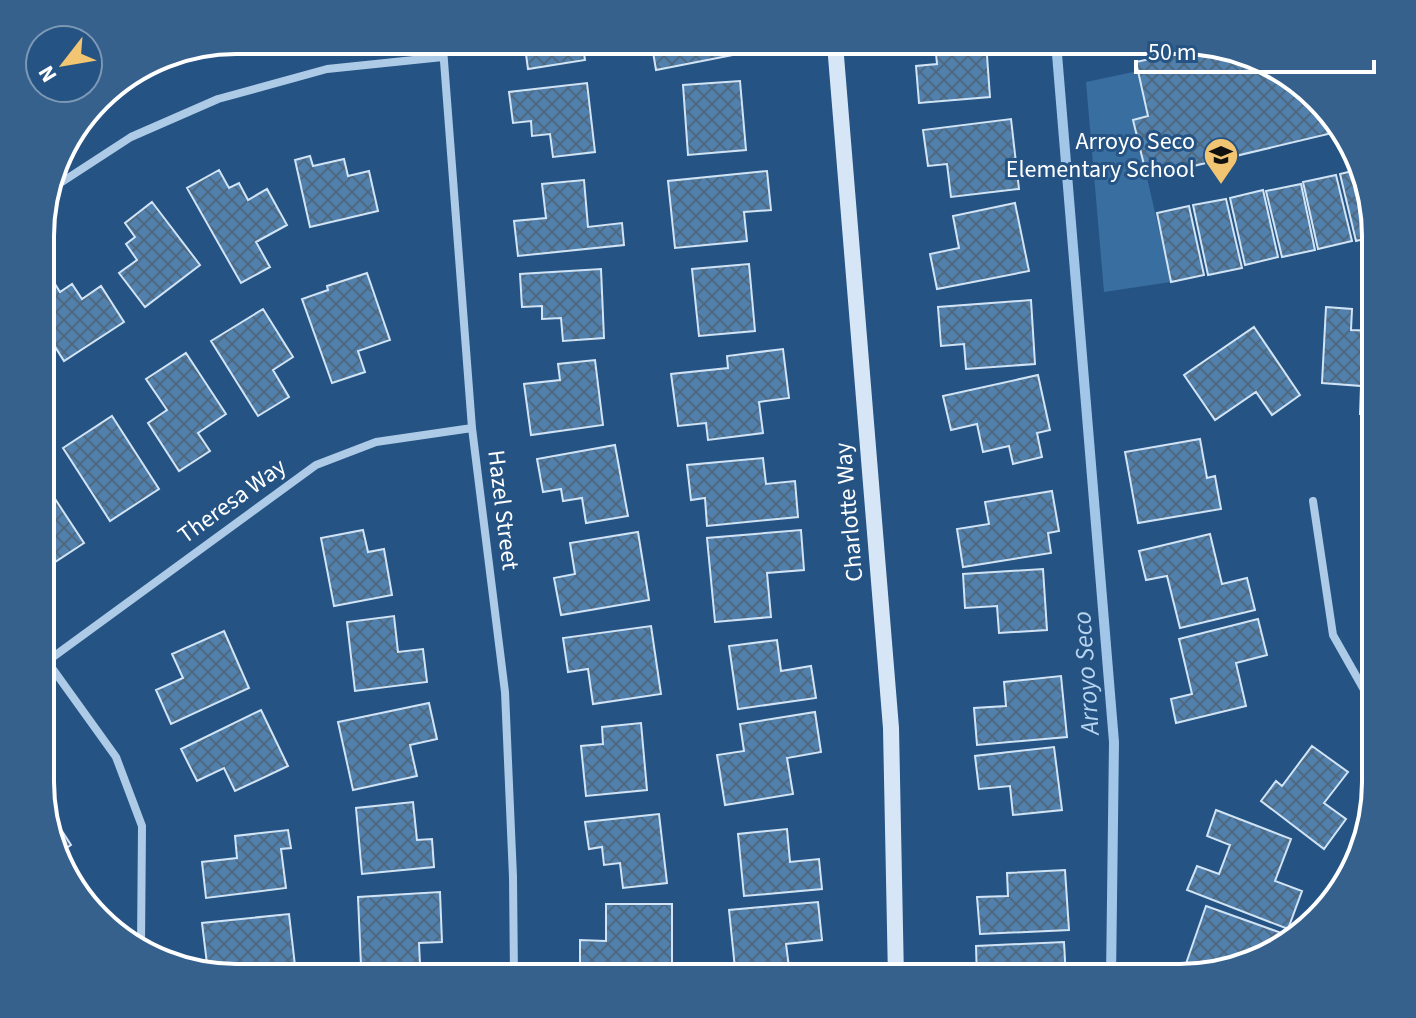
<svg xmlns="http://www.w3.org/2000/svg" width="1416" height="1018" font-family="'Source Sans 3',sans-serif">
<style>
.garden{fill:#396ea0}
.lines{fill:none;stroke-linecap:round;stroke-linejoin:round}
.stream{stroke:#a1c6e8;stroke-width:10}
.building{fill:url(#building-cross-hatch);stroke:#d1e4f6;stroke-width:2}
.street{stroke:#adcbe7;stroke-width:8}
.secondary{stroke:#d7e6f6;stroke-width:16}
.labels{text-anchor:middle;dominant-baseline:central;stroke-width:6;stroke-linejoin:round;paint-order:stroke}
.poi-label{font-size:24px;fill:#fff;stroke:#255383;text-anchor:end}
.street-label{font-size:24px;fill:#fff;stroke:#255383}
.water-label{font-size:26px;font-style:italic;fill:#b8d5ef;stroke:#255383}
.rim{fill:none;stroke:#fff;stroke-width:4}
</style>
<defs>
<pattern id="building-cross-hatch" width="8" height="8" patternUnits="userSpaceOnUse" patternTransform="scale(2)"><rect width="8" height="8" fill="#5180ad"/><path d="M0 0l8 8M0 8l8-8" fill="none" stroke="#4f6981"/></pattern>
</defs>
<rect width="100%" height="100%" fill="#255383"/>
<!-- garden -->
<path class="garden" d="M1138 71 1148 116 1134 121 1171 282 1104 292 1086 82Z"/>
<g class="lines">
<!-- stream -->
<path class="stream" d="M1056 42 1114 742 1111 978"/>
</g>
<!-- building -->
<path class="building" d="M986 42 990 97 919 103 916 66 937 64 935 43Z
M731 45 733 55 656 70 652 46Z
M583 46 585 60 528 69 525 47Z
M1208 46 1300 81 1341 131 1147 177 1133 120 1148 116 1136 62Z
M740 81 746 150 688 155 683 85Z
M587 83 595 152 553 157 550 134 532 136 531 121 513 123 509 92Z
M1011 119 1019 189 951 197 947 164 928 166 923 130Z
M310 156 313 166 344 159 348 176 369 171 378 211 310 227 295 160Z
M1361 169 1376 224V236L1356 241 1340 174Z
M219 170 229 188 239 183 248 200 267 189 287 225 256 242 270 267 241 283 187 188Z
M767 171 771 210 744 212 747 241 675 248 668 181Z
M1336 175 1352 241 1318 249 1303 182Z
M584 180 588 227 622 223 624 245 518 256 514 221 546 218 542 184Z
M1301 184 1315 250 1282 257 1266 191Z
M1263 190 1278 257 1245 265 1230 198Z
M1226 199 1242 268 1208 275 1193 205Z
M152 202 200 265 145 307 119 273 137 260 126 244 135 237 125 223Z
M1015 203 1029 271 937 289 930 254 959 248 953 216Z
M1189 206 1204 275 1171 282 1157 213Z
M749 264 755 331 699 336 692 269Z
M601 269 604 338 563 341 561 318 542 319V306L522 307 520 274Z
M367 273 390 340 358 351 365 372 332 383 302 299 328 290 327 286Z
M50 276 60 292 72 284 82 299 101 286 124 322 64 361 42 326V281Z
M1031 300 1035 364 966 369 964 344 941 346 938 307Z
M1326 307 1352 309 1351 330 1376 331V415L1360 414 1361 386 1322 383Z
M263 309 293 357 273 370 289 397 258 416 211 341Z
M1254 327 1300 395 1272 415 1256 392 1215 420 1184 375Z
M783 349 789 398 759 402 763 433 708 440 706 423 678 426 671 374 728 368 727 356Z
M186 353 226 414 198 433 210 451 179 471 148 423 167 410 146 379Z
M595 360 603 425 531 435 524 384 560 380 558 364Z
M1038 375 1050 430 1037 433 1042 457 1013 464 1009 446 983 452 977 424 951 430 943 396Z
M112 416 159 489 110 521 63 448Z
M1200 439 1207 478 1215 476 1221 509 1138 523 1125 452Z
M615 445 628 516 586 523 582 498 563 501 561 489 543 492 537 459Z
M763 458 766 484 795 481 798 517 707 526 705 498 691 500 687 465Z
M42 479 84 543 55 562 42 542Z
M1052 491 1059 531 1048 533 1051 553 963 567 957 529 989 524 985 502Z
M363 530 368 552 384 549 392 595 334 606 321 538Z
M801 530 804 570 767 573 771 617 715 622 707 538Z
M638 532 649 600 561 615 554 578 575 574 570 543Z
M1210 534 1222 584 1247 578 1255 610 1180 628 1167 576 1146 580 1139 551Z
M1043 569 1047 630 999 633 997 606 965 608 963 574Z
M394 616 398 652 423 649 427 682 355 691 347 622Z
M1258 619 1267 655 1236 663 1246 706 1176 723 1171 699 1192 694 1179 639Z
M651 626 661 694 593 704 588 669 568 672 563 638Z
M224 631 249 688 171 724 156 690 183 678 172 654Z
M777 640 781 671 811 666 816 698 738 709 729 646Z
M1061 676 1067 737 977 745 974 708 1006 706 1004 682Z
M429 703 437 739 410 745 417 776 353 790 338 722Z
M261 710 288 766 235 791 224 768 197 781 181 749Z
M815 712 821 752 787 758 793 794 725 805 717 755 744 751 740 724Z
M641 723 647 790 586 796 581 746 603 744 602 727Z
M1312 746 1348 772 1324 803 1346 819 1324 849 1261 801 1276 781 1282 786Z
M1054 747 1062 810 1013 815 1010 786 979 789 975 756Z
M42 800 71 845 57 854 42 807Z
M413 802 417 840 432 839 434 867 362 874 356 808Z
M1216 810 1291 839 1275 881 1302 891 1288 929 1187 890 1197 866 1219 874 1230 845 1207 836Z
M659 814 667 883 623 888 620 863 604 865 602 847 589 849 585 822Z
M787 829 790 862 819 859 822 889 744 896 738 834Z
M288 830 291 848 281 849 286 888 206 898 202 862 237 858 235 836Z
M1065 870 1069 930 980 934 977 897 1008 896 1007 873Z
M440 892 442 942 419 943 420 964 361 966 358 897Z
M818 902 822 940 786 944 790 975 736 978 729 910Z
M606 904H672V974L580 973V940L606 941Z
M1206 906 1287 935 1284 944 1267 958 1253 961 1248 959 1247 962 1181 978Z
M289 914 296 974 224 978 208 972 202 923Z
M1064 942 1066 978H977L976 946Z"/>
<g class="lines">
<!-- street -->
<path class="street" d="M443 48 472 428 505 692 513 877 514 978
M48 191 131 137 218 99 327 69 443 57
M1313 501 1333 635 1367 695 1376 704
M47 661 116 757 142 826 141 946
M42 665 316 465 376 442 472 428"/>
<!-- secondary -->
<path class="secondary" d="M835 44 891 728 896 978"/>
</g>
<!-- icons -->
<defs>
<g id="school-pin" transform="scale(1.8)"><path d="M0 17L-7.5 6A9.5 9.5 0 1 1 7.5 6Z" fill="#f1c571" stroke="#255383"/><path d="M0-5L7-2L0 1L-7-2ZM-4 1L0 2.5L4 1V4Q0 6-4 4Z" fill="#111"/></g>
</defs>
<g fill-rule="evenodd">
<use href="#school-pin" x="1221" y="155"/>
</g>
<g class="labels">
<!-- poi labels -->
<g class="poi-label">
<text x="1195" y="141">Arroyo Seco<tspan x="1195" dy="28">Elementary School</tspan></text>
</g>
<!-- street labels -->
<g class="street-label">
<text transform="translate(232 501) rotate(-36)">Theresa Way</text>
<text transform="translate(503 510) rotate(83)">Hazel Street</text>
<text transform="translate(849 512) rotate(-95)">Charlotte Way</text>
</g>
<!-- water labels -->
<g class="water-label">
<text transform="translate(1086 673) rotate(-94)">Arroyo Seco</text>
</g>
</g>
<!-- crop -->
<path d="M0 0H1416V1018H0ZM236 54H1180A182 182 0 0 1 1362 236V782A182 182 0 0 1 1180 964H236A182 182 0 0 1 54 782V236A182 182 0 0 1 236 54Z" fill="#36618d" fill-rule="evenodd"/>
<path class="rim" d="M236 54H1180A182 182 0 0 1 1362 236V782A182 182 0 0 1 1180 964H236A182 182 0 0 1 54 782V236A182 182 0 0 1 236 54Z"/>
<!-- north arrow -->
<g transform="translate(64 64) rotate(239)"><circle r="38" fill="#255383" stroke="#7c98b5" stroke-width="2"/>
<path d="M0-6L14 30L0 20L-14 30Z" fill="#f1c571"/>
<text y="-12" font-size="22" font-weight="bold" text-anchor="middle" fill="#ffffff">N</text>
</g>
<!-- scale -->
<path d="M1136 60v12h238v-12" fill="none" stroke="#ffffff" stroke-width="4"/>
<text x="1148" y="60" font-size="24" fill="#ffffff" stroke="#255383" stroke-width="6" paint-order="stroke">50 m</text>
</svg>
